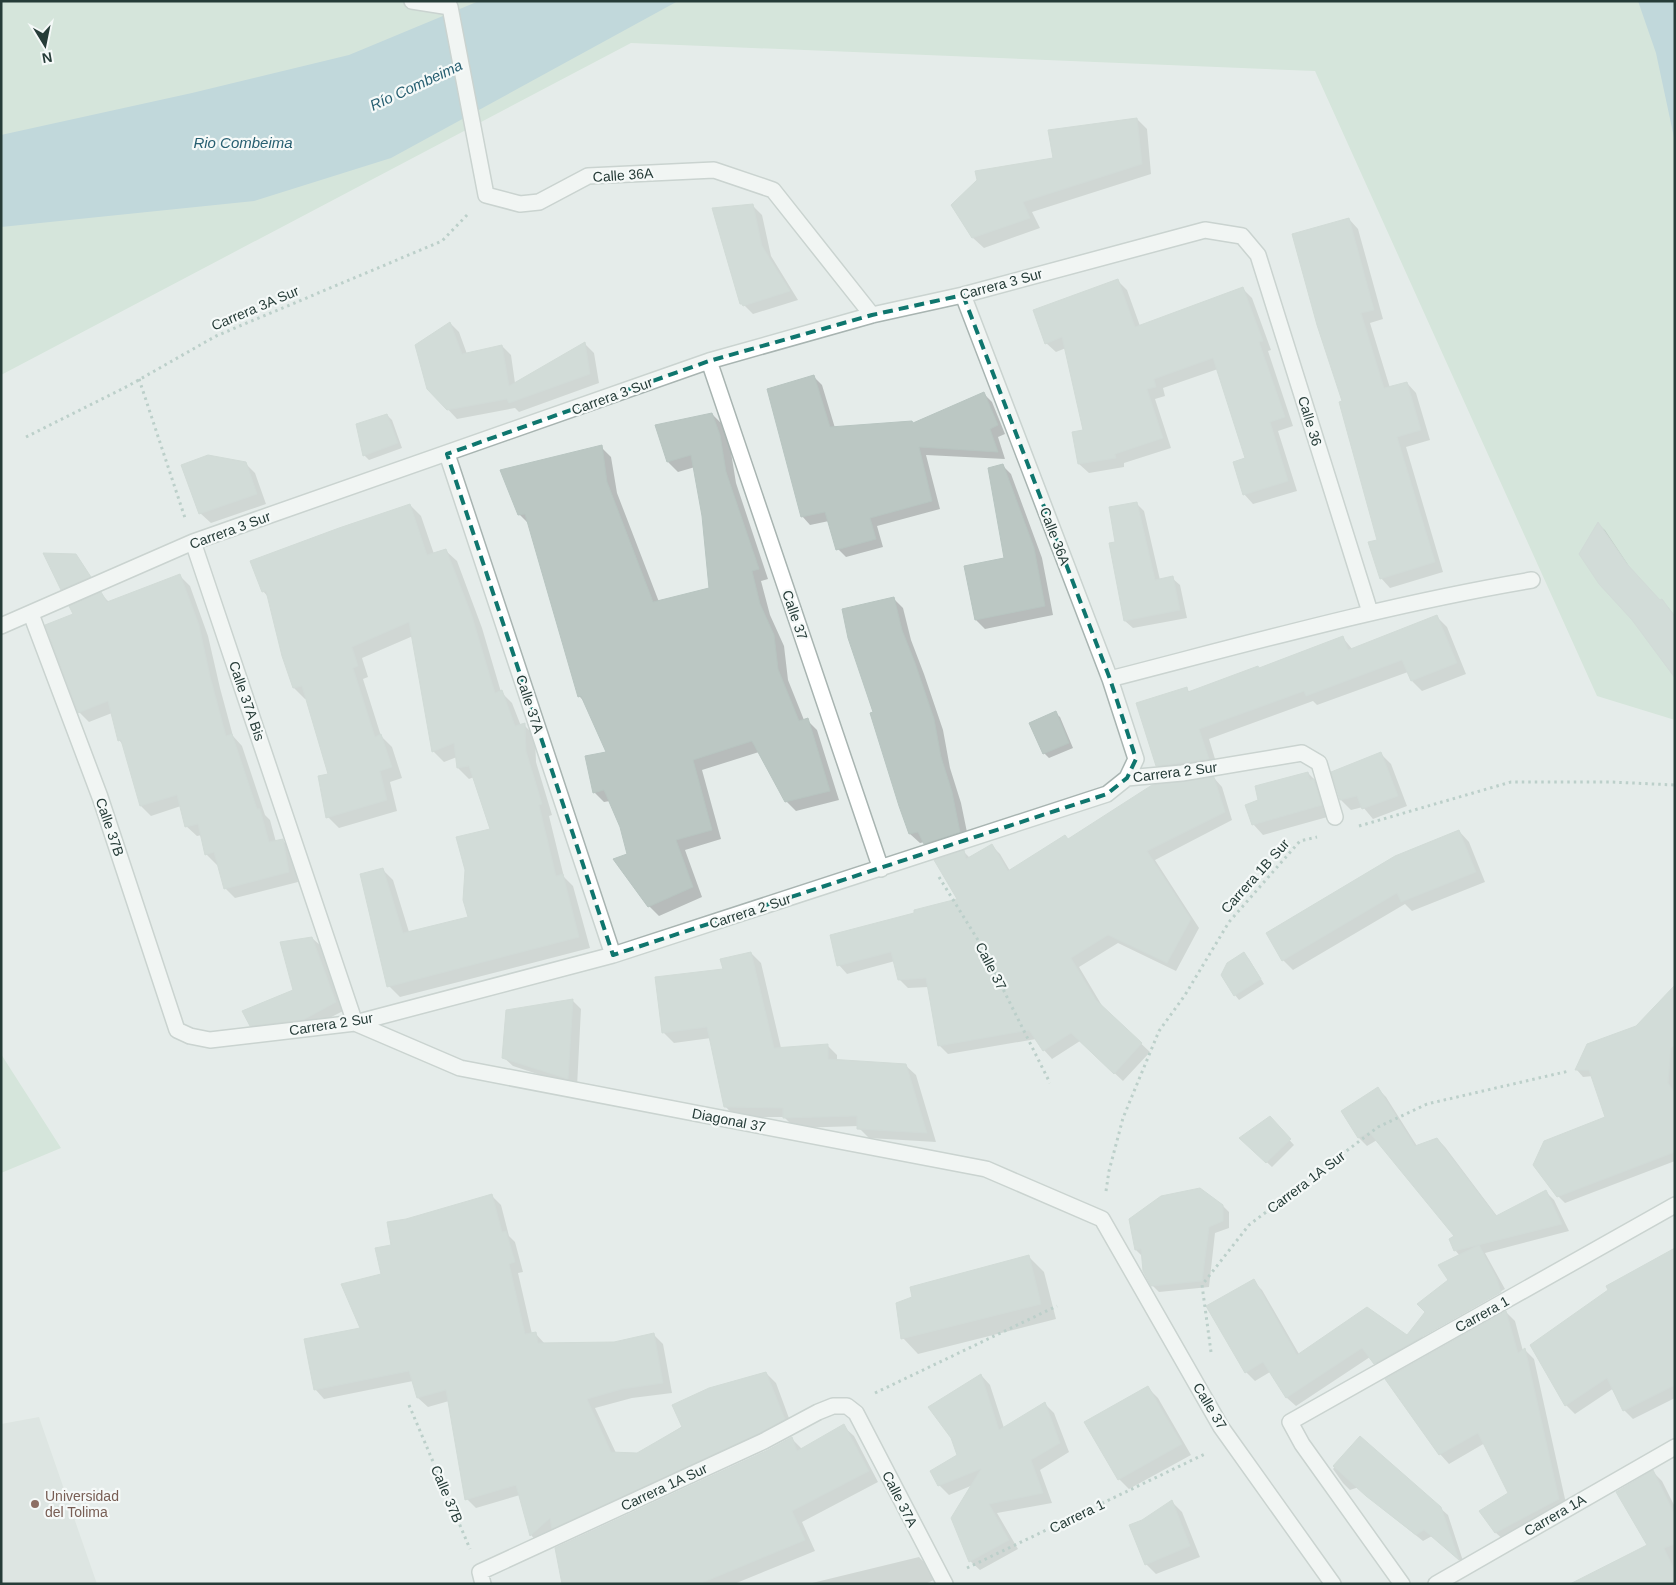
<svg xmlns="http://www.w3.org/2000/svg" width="1676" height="1585" font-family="Helvetica,sans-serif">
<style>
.built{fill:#d3dcd9}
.green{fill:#c1dbca}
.water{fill:#94beca}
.shadow{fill:#0003}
.building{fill:#bbc7c3;stroke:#b8c5c1}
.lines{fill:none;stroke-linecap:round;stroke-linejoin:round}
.street-casing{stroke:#a8b4b1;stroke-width:18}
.path{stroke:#89aca4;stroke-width:3;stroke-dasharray:2.5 4;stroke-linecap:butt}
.street{stroke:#fff;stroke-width:15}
.marked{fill:none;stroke:#0f766e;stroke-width:4;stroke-dasharray:10 6;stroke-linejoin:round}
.education-dot{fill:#8d6e63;stroke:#f5f9f8;stroke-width:2}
.labels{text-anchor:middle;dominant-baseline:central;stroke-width:4.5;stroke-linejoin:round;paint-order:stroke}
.street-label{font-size:14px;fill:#263c38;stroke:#f5f9f8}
.education-label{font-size:14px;fill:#785e54;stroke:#f5f9f8;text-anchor:start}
.water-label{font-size:15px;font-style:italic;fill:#275f71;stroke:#f5f9f8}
</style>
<rect width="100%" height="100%" fill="#e5ecea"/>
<!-- built -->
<path class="built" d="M39 1417 97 1584H1V1424Z"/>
<!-- green -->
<path class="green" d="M1 1H1675V720L1597 696 1315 71 631 43 1 375Z
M1 1054 61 1148 1 1173Z"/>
<!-- water -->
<path class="water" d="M479 1H678L391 158 254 201 1 227V135L192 93 349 55Z
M1638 1H1675V142L1656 53Z"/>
<!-- shadow -->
<path class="shadow" d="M1137 119 1147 129 1151 174 1032 212 1040 228 984 248 973 238 1055 159Z
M753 206 762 215 771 256 798 300 753 314 742 303Z
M1349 219 1358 229 1383 319 1370 323 1390 388 1407 383 1416 393 1430 440 1406 447 1443 572 1390 588 1381 578 1378 541 1343 402Z
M1118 281 1127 290 1140 326 1243 289 1252 298 1271 350 1268 351 1293 426 1278 431 1297 491 1253 504 1244 494 1247 459 1218 369 1163 388 1165 396 1155 399 1171 448 1124 463V467L1089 473 1079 464 1085 431 1066 348 1056 352 1046 343Z
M450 323 459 332 467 354 502 346 511 355 515 383 585 344 594 353 599 383 519 412 515 408 457 419 428 388Z
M814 377 822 385 835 428 913 424 984 394 992 402 1005 434 998 437 1005 459 926 455 940 509 877 526 883 547 846 557 838 549 829 521 810 525 802 516Z
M712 414 722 424 730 446 736 483 768 579 761 581 770 615 784 646 788 680 804 720H807L817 730 839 800 796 811 786 801 759 752 702 770 721 839 685 850 702 897 659 916 649 906 629 855 621 826 610 801 604 802 594 792 608 753 584 701 579 696 530 525 519 514 601 447 611 457 617 493 659 602 711 589 703 516 695 467 678 472 668 462Z
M387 415 392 420 402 448 369 460 364 455Z
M245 463 255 473 266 504 211 523 200 513Z
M1002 465 1011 474 1042 558 1053 615 985 629 976 620 966 567 1005 559Z
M1137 504 1144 511 1160 580 1172 578 1180 585 1187 618 1133 628 1125 621 1110 544 1116 543Z
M410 505 421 516 434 554 446 551 457 561 482 628 501 692 512 703 521 726 524 725 535 736 536 762 552 815 549 816 564 877 573 886 590 948 400 997 389 986 382 869 393 880 409 932 469 918 491 830 474 777 469 779 458 768 457 757 444 762 433 751 413 636 362 658 368 677 363 679 381 736 392 747 402 778 390 782 397 811 339 828 328 817 330 775 307 698 305 699 294 688 283 656 269 598 263 591Z
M1598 524 1605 530 1633 572 1660 601 1661 600 1668 607 1675 616V658L1633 619Z
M75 555 94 582 67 594 62 589Z
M180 576 190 586 208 636 220 688 233 736 242 746 265 815 270 820 276 842 282 840 293 850 298 882 235 898 225 888 218 864 217 865 207 855 202 835 197 836 186 826 181 806 151 816 141 806 124 746 119 740 112 713 89 722 79 712 75 615 101 594 109 602Z
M894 599 903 608 911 640 924 674 943 730 950 768 961 803 969 842 935 853 925 842 920 843 910 834 900 806 875 712Z
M1437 617 1447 627 1466 674 1422 691 1412 681 1408 672 1317 705 1313 701 1209 739 1218 769 1167 776 1157 765 1186 689 1190 692 1260 669 1343 638 1353 650Z
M1055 713 1060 717 1073 748 1049 758 1044 753Z
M1381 754 1391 764 1407 806 1373 819 1363 807 1351 810 1341 800Z
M1308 773 1318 783 1331 816 1263 835 1253 824 1260 801Z
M1214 778 1222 787 1232 820 1155 860 1199 928 1176 971 1118 943 1079 967 1104 1009 1150 1052 1123 1081 1080 1041 1052 1059 1044 1050 1036 1039 948 1054 939 1045 929 987 908 988 899 979 895 961 847 974 839 965 916 914 959 900 964 852 970 858 992 846 1000 854 1010 871 1068 840Z
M1459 831 1469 842 1485 882 1412 911 1405 904 1293 970 1283 960Z
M312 938 321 946 343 1011 312 1027 259 1034 251 1025 294 991Z
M751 953 761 963 781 1048 827 1045 837 1055V1061L905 1065 916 1075 936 1142 869 1138 859 1128V1126L795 1128 784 1117H735L725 1106 711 1038 674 1043 664 1033 724 970Z
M1244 954 1249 959 1264 984 1239 1000 1235 995Z
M1675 992V1161L1565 1203 1558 1196 1607 1117 1593 1076 1583 1077 1577 1070 1588 1045 1637 1027Z
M572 1000 581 1009 577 1087 513 1066 503 1057Z
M1378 1089 1386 1097 1417 1146 1437 1139 1445 1147 1497 1216 1546 1192 1554 1200 1569 1231 1485 1253 1505 1289 1422 1336V1338L1506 1291 1509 1302 1384 1372 1370 1357 1296 1406 1287 1398 1270 1372 1255 1381 1246 1372 1253 1281 1262 1290 1299 1354 1407 1336 1450 1281 1460 1256 1455 1250 1456 1237 1377 1140 1367 1146 1359 1138 1343 1111Z
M1274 1123 1294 1145 1272 1167 1241 1138Z
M492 1196 501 1205 509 1236 515 1242 523 1272 518 1273 532 1334 535 1333 545 1344H614L654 1335 663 1344 672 1393 632 1398 595 1408 616 1453 637 1455 766 1373 776 1383 793 1429 540 1545 531 1535 520 1495 476 1508 467 1499 449 1401 428 1407 418 1398 413 1381 324 1399 315 1389 362 1329 393 1246 406 1220Z
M1223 1206 1229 1212V1228L1215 1233 1209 1287 1159 1292 1152 1285 1142 1256 1136 1250 1130 1219Z
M1675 1249V1398L1633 1419 1624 1410 1614 1388 1575 1414 1566 1405Z
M1028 1256 1044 1272 1056 1319 918 1354 903 1338Z
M1506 1312 1515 1321 1523 1351 1525 1350 1534 1359 1567 1508 1506 1542 1496 1533 1481 1511 1509 1494 1485 1443 1449 1464 1440 1454 1387 1380Z
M981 1375 990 1385 1004 1428 1045 1404 1054 1413 1069 1452 1040 1470 1052 1503 997 1513 1018 1549 980 1570 970 1561 973 1485 949 1495 939 1485 958 1456Z
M1148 1388 1158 1398 1191 1455 1129 1489 1119 1479Z
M843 1426 854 1436 878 1482 802 1522 815 1551 734 1584H563L768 1451 791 1438 802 1449Z
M1361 1438 1448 1515 1464 1564 1432 1536 1423 1541 1367 1496 1359 1487 1350 1490 1343 1483 1333 1469Z
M1653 1472 1662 1481 1674 1505 1675 1504V1584L1648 1545Z
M1172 1502 1182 1512 1200 1557 1156 1574 1146 1564 1142 1522Z
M919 1557 930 1568 936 1579 925 1584H808Z"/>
<!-- building -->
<path class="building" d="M1137 118 1142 164 1023 202 1030 218 972 238 951 205 977 180 975 171 1053 158 1048 130Z
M753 204 762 246 790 291 743 306 742 304H740L712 208Z
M1349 218 1374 310 1361 313 1384 388 1407 382 1421 430 1397 437 1435 562 1380 579 1368 542 1377 540 1339 402 1342 401 1317 325 1292 234Z
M1118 279 1135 327 1243 287 1263 341 1259 342 1285 417 1270 422 1288 481 1243 495 1233 462 1245 458 1213 358 1154 379 1156 387 1147 389 1163 438 1115 454 1116 458 1078 464 1072 432 1083 430 1062 337 1045 344 1033 310Z
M450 322 462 354 502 345 509 386 585 342 590 374 509 403 507 399 447 410 427 389 415 345Z
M814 375 830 427 912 421 913 423 984 392 998 425 990 429 998 452 919 447 932 501 870 518 876 539 836 550 825 512 801 517 767 389Z
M712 413 720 435 726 472 759 569 752 571 760 604 774 635 778 669 799 721 808 718 830 791 785 802 752 741 693 760 712 830 676 840 693 887 648 907 613 859 627 854 620 827 604 790 593 793 585 756 606 752 581 696 578 697 525 514 518 515 500 470 602 445 607 482 653 602 709 588 702 516 691 455 667 462 655 425Z
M387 414 398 443 363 456 356 424Z
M208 455 246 462 257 494 199 514 181 465Z
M1003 464 1034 548 1045 606 975 620 964 566 1004 558 988 468Z
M1137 502 1155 580 1173 576 1180 610 1124 621 1109 543 1115 542 1109 507Z
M410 504 427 555 446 549 472 616 495 693 502 690 515 726 525 723 526 751 542 804 539 805 556 876 563 874 579 937 387 987 360 874 383 868 403 933 468 917 463 900 465 870 456 837 490 829 469 766 457 768 454 743 432 752 409 622 352 647 358 666 353 668 375 737 381 734 392 767 380 771 387 800 326 818 318 776 328 774 302 686 293 688 282 656 266 591 262 592 250 561 339 528Z
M1598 522 1627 564 1660 600 1662 599 1675 617V678L1632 620 1599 584 1579 554Z
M43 553 76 554 91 577 61 590Z
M180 574 199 625 210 676 226 736 232 734 257 809H260L269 842 283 839 289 872 224 889 214 852 205 855 198 824 185 827 177 795 140 806 121 740 118 741 108 701 78 713 45 625 73 614 69 606 101 592 107 602Z
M894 597 902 630 915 663 934 719 941 757 952 792 960 832 924 844 918 832 909 834 899 806 870 713 873 712 848 638 842 609Z
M1437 615 1457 663 1411 681 1402 660 1306 696 1304 691 1199 729 1209 759 1156 766 1136 703 1187 687 1188 692 1258 666 1259 668 1343 636 1348 650Z
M1056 711 1069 743 1043 754 1029 723Z
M1381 752 1398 796 1362 809 1357 796 1340 800 1331 772Z
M1308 772 1310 780 1314 779 1322 805 1252 825 1245 805 1258 800 1255 786Z
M1214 777 1225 812 1147 851 1191 919 1167 963 1108 935 1071 958 1096 1000 1142 1043 1114 1074 1071 1033 1043 1051 1029 1030 938 1046 926 978 898 980 891 952 837 966 830 935 914 913V910L957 899 934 860 964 850 966 859 992 844 1008 871 1065 835 1068 839 1152 785Z
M1459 830 1476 872 1401 902 1397 893 1282 961 1266 933 1395 856Z
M312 937 336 1002 303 1020 250 1026 242 1011 293 990 280 942Z
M751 952 774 1048 828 1044V1059L906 1064 927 1133 857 1129V1116L783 1118V1108L724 1107 707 1027 662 1033 655 977 723 969 720 959Z
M1244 952 1261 979 1234 996 1221 975 1227 963Z
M1675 985V1044L1671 1048 1668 1083 1675 1093V1152L1557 1197 1533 1165 1544 1141 1605 1117 1589 1070H1575L1587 1044 1636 1026Z
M573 999 568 1079 502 1058 506 1010Z
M1378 1087 1415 1146 1437 1138 1496 1216 1546 1190 1562 1224 1454 1251 1449 1239 1454 1236 1369 1132 1358 1138 1341 1111Z
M1270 1116 1291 1139 1266 1163 1239 1138Z
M1200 1188 1223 1205V1221L1209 1227 1202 1281 1151 1286 1143 1271 1141 1249 1135 1250 1129 1219 1161 1196Z
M492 1194 502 1232 506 1231 515 1262 509 1264 525 1334 536 1332 538 1343 614 1342 654 1333 663 1383 622 1389 587 1399 611 1452 637 1453 682 1427 672 1405 709 1388 766 1372 785 1419 760 1433 552 1529 550 1518 530 1536 516 1485 465 1500 446 1390 417 1398 409 1371 314 1390 304 1339 360 1328 341 1284 381 1274 375 1248 391 1245 387 1222 406 1219Z
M1479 1245 1497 1279 1501 1292 1374 1364 1362 1348 1286 1398 1263 1362 1245 1373 1206 1306 1254 1279 1297 1355 1367 1307 1407 1335 1425 1312 1417 1304 1448 1280 1438 1265Z
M1675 1248V1385L1623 1411 1607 1378 1565 1406 1530 1345 1608 1290 1606 1286Z
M1029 1255 1041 1304 901 1339 896 1303 912 1297 910 1287Z
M1506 1311 1518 1353 1525 1348 1559 1499 1495 1533 1479 1511 1508 1493 1478 1433 1439 1455 1385 1379Z
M981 1374 999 1430 1045 1402 1060 1443 1031 1460 1043 1493 989 1504 1009 1540 969 1562 951 1518 981 1469 938 1486 930 1471 957 1455 951 1438 928 1407Z
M1148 1386 1182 1444 1118 1480 1084 1422Z
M844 1424 869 1471 792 1511 805 1540 699 1584H562L555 1548 768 1450 792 1437 797 1451Z
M1360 1436 1441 1507 1459 1560 1424 1530 1416 1535 1366 1496 1333 1466Z
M1653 1470 1675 1515V1544L1664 1548 1675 1571V1584H1570L1647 1545 1616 1492Z
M1172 1500 1190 1546 1145 1565 1129 1525 1142 1520Z"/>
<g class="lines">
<!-- street casing -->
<g class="street-casing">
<path id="street" d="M412 1 450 7 486 195 520 204 539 202 588 176 714 170 773 190 872 315
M963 295 1110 679 1136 759 1127 778
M709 361 881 869
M447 454 613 955
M193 542 355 1023 460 1068 986 1169 1102 1219 1221 1427 1333 1584
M31 614 100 797 177 1030 190 1036 210 1040 355 1023 613 955 1107 794 1127 778 1182 773 1302 753 1319 763 1335 817
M1 626 193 542 709 361 872 315 963 295 1205 230 1242 236 1258 255 1370 612
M1110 679C1250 643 1389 604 1532 580
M483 1584 480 1572 764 1441 818 1412 833 1406H847L856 1413 945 1584
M1402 1584 1302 1444 1290 1422 1675 1205
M1436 1584 1675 1447"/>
</g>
<!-- path -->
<path class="path" d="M139 379 185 518
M26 437 128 386 216 336 442 241 469 213
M1359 826 1511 782H1611L1675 785
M939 877 981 945 1050 1083
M1106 1191 1109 1171 1123 1118 1159 1031 1185 995 1229 922 1300 841 1317 837
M1211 1352 1202 1285 1249 1225 1378 1127 1427 1104 1569 1071
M875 1393 1057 1306
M409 1405 470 1549
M967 1568 1207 1453"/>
<!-- street -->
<use href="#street" class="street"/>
</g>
<!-- marked area -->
<path d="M0 0H1676V1585H0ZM963 295 1110 679 1136 759 1127 778 1107 794 613 955 447 454 709 361 872 315Z" fill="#e5ecea" fill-opacity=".55" fill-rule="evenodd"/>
<path class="marked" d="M963 295 1110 679 1136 759 1127 778 1107 794 613 955 447 454 709 361 872 315Z"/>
<!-- markers -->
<circle class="education-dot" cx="35" cy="1504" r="5"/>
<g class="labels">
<!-- street labels -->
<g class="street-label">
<text transform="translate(623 175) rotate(-4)">Calle 36A</text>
<text transform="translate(1001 284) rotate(-15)">Carrera 3 Sur</text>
<text transform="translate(255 308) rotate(-23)">Carrera 3A Sur</text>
<text transform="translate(612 396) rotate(-20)">Carrera 3 Sur</text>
<text transform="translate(1310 421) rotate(73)">Calle 36</text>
<text transform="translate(230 530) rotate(-20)">Carrera 3 Sur</text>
<text transform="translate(1055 536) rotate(69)">Calle 36A</text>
<text transform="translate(795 615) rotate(71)">Calle 37</text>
<text transform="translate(247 701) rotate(71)">Calle 37A Bis</text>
<text transform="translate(530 704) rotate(72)">Calle 37A</text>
<text transform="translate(1175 772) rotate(-7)">Carrera 2 Sur</text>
<text transform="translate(110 827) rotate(71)">Calle 37B</text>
<text transform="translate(1255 876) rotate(-48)">Carrera 1B Sur</text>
<text transform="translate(750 911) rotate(-18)">Carrera 2 Sur</text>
<text transform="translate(991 966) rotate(63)">Calle 37</text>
<text transform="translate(331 1024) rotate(-9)">Carrera 2 Sur</text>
<text transform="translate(729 1120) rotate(11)">Diagonal 37</text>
<text transform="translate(1306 1182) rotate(-37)">Carrera 1A Sur</text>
<text transform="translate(1482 1314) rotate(-29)">Carrera 1</text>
<text transform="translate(1210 1406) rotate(59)">Calle 37</text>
<text transform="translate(664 1487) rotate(-25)">Carrera 1A Sur</text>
<text transform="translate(447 1494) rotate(67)">Calle 37B</text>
<text transform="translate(900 1499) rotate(63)">Calle 37A</text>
<text transform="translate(1555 1515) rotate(-30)">Carrera 1A</text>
<text transform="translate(1077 1516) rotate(-26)">Carrera 1</text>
</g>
<!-- education labels -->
<g class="education-label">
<text x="45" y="1496">Universidad<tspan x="45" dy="16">del Tolima</tspan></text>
</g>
<!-- water labels -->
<g class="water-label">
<text transform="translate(416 85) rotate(-25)">Río Combeima</text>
<text x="243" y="142">Rio Combeima</text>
</g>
</g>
<!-- border -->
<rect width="1676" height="1585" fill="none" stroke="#263c38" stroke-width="5"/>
<!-- north arrow -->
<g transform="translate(45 45) rotate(170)" stroke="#f5f9f8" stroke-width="4" paint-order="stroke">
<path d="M0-4L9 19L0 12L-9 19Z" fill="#263c38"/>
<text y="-8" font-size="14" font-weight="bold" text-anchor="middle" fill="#263c38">N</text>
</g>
</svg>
